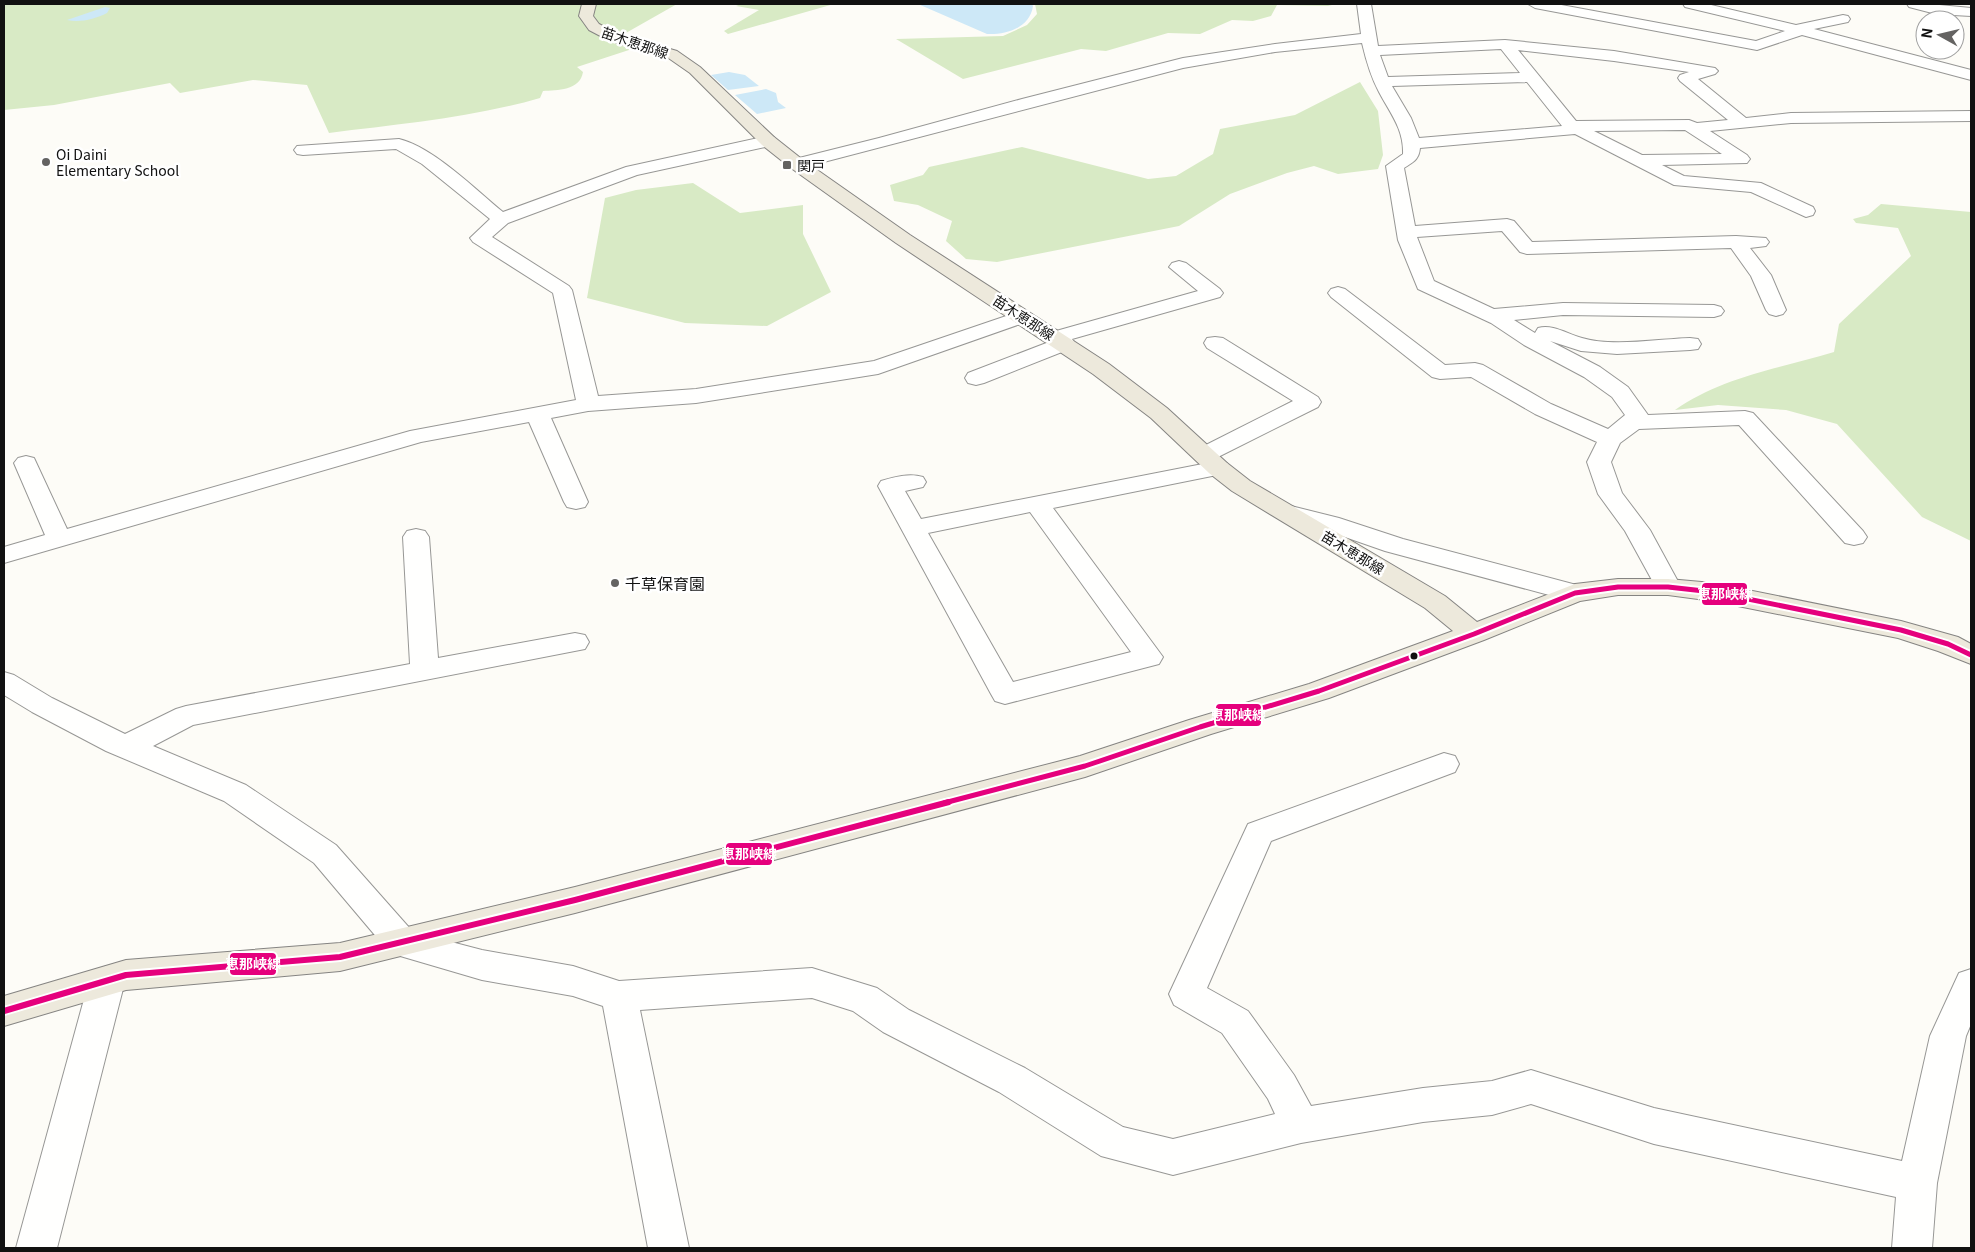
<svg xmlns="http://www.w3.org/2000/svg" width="1975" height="1252" font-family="Georgia,'Noto Sans JP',serif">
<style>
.forest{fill:#d8eac5}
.water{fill:#cde8f7}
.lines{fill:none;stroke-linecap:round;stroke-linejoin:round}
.minor-casing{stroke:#979795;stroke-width:2}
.major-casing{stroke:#858482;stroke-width:2}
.minor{fill:#fffffe;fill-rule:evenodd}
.major{fill:#ede9dc;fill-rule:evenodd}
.bus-1-far1-casing{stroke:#fff;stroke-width:9}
.bus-1-casing{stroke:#fff;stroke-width:10}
.bus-1-far1{stroke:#e5007d;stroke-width:5}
.bus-1{stroke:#e5007d;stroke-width:6}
.poi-dot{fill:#646362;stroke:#fff;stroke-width:2}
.bus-dot{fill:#111;stroke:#fff;stroke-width:2}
.labels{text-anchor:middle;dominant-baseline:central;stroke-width:5;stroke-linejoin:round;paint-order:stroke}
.far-street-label{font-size:14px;fill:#111;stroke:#fff}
.far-poi-label{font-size:14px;fill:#111;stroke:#fff;text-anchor:start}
.poi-label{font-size:16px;fill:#111;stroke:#fff;text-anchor:start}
.line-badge{stroke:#fff;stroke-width:2}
.badge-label{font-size:14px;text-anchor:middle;font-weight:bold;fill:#fff}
</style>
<rect width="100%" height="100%" fill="#fdfcf7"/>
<!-- forest -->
<path class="forest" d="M4 4H677L610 42 632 49 577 67 583 72C580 91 557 90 543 91L540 98C471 118 400 124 329 133L307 85 253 80 180 93 170 83 54 105 4 110Z
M741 4H834L728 34 724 31 759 10 736 6Z
M1035 4H1336L1328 6 1277 5 1271 16 1253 21 1232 20 1200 34 1168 33 1106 51 1081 49 963 79 896 39 1003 36 1027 25 1037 14Z
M1360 82 1378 111 1383 155 1378 169 1338 174 1314 166 1287 173 1230 194 1179 226 997 262 966 259 946 241 952 221 918 205 894 201 890 185 923 175 929 167 1022 147 1148 179 1176 176 1213 154 1220 129 1295 115Z
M693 183 740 213 803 205V234L831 292 767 326 685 323 587 298 605 198 636 190Z
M1881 204 1971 212V541L1922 517 1837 424 1786 410 1718 405 1675 410C1721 377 1781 368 1834 352L1839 324 1911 256 1898 228 1856 223 1853 219 1868 215Z"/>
<!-- water -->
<path class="water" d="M918 4H1032L1033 6C1030 28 1006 35 987 34Z
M105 7 110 8 107 13C95 19 80 23 67 20Z
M729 72 745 75 759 86 728 90 711 75Z
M766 89 776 93 778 102 786 108 757 114 735 95Z"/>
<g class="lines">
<!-- minor casing -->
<g class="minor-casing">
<path id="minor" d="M1357 4H1371L1378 46 1505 40 1614 51 1715 68 1718 71 1715 74 1698 79 1746 118 1791 113 1971 111V121L1791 123 1710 131 1747 155 1750 159 1747 163 1662 165 1684 176 1761 183 1813 207 1815 211 1813 215 1806 217 1751 192 1674 185 1575 134 1420 148C1419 160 1413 162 1404 168L1415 226 1507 219 1514 221 1532 242 1736 236 1766 238 1769 242 1766 246 1750 248 1771 275 1786 310 1783 314 1776 316 1769 314 1766 310 1751 276 1731 248 1527 254 1520 252 1502 231 1417 237 1434 281 1494 309 1563 303 1714 305 1721 307 1724 311 1721 315 1714 317 1563 315 1514 320 1535 333 1538 328C1553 324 1567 334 1582 338 1611 347 1659 339 1690 338L1698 339 1701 344 1698 349 1690 350 1617 354 1581 351 1550 341 1600 367 1628 387 1648 415 1745 411 1753 413 1863 531 1867 537 1863 543 1854 545 1845 543 1739 425 1639 429 1620 443 1611 462 1622 493 1650 530 1681 587 1677 593 1668 595 1659 593 1625 531 1598 494 1587 462 1597 442 1535 414 1471 377 1440 379 1432 377 1331 297 1328 293 1331 289 1338 287 1345 289 1445 365 1475 363 1483 365 1551 404 1608 429 1625 415 1612 397 1584 377 1524 345 1491 323 1418 289 1398 240 1386 166 1403 154C1404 129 1390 113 1379 92 1371 77 1366 60 1362 43L1275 52 1183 68 797 169 791 168 788 164 791 160 879 138 1022 99 1183 58 1275 44 1361 34ZM1501 49 1520 73 1388 77 1380 55ZM1518 50 1614 61 1689 72 1680 75 1678 78 1680 81 1728 120 1697 123 1689 120 1576 121ZM1527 82 1562 126 1419 138 1411 118 1392 86ZM1685 130 1722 154 1642 155 1594 131Z
M1528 4H1556L1756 41 1785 31 1685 7 1683 4H1707L1796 25 1843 15 1848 16 1850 19 1848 22 1814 29 1971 70V80L1802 35 1757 50 1535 8Z
M1907 4H1929L1971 8V16L1936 14 1909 7Z
M768 136 774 137 776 141 774 145 637 175 508 223 492 237 569 286 572 290 598 396 696 389 874 361 1015 313 1022 311 1029 313 1032 317 1029 321 878 374 696 403 588 411 551 418 588 502 585 507 576 509 567 507 564 502 529 422 421 442 4 563V547L45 535 14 463 18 458 26 456 34 458 67 529 410 431 576 400 553 293 473 242 470 238 490 219 422 164 396 149 303 155 297 154 294 150 297 146 399 139C433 147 476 190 503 212L626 167Z
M1179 261 1186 263 1220 289 1223 293 1220 297 1072 339 1075 343 1072 348 984 383 976 385 968 383 965 378 968 373 1049 342 1045 337 1049 333 1198 291 1169 267 1172 263Z
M1215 337 1223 338 1318 397 1321 402 1318 407 1212 460 1204 462 1196 460 1192 455 1196 450 1293 401 1207 348 1204 343 1207 338Z
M1218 461 1227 463 1230 468 1227 473 1053 508 1163 657 1159 664 1005 704 995 701 991 694 878 486 881 481C895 477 909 473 923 477L926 482 923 487 905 491 921 519ZM1030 512 1131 652 1013 682 928 533Z
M1291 506 1339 518 1403 539 1584 587 1588 593 1584 599 1575 602 1385 551 1322 529 1282 519 1278 514 1282 509Z
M416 529 425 531 429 537 438 658 575 633 585 635 589 642 585 649 193 725 153 746 246 785 336 845 413 932 482 950 573 966 619 981 812 968 877 988 909 1010 1025 1068 1123 1127 1173 1139 1275 1114 1268 1099 1222 1033 1174 1005 1169 994 1248 824 1444 753 1455 756 1459 764 1455 772 1271 841 1207 988 1248 1011 1294 1075 1311 1106 1423 1088 1492 1081 1531 1070 1654 1108 1902 1161 1930 1036 1959 973 1971 969V1024L1966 1036 1937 1183 1932 1248H1892L1896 1197 1654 1144 1531 1104 1492 1115 1423 1122 1301 1143 1173 1175 1101 1156 999 1092 883 1032 853 1011 812 998 640 1010 689 1248H648L603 1006 573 996 482 980 390 953 314 863 224 801 106 751 32 712 4 695V672L14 675 52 698 125 734 176 709 186 706 410 664 403 537 407 531Z
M107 966 119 971 125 981 57 1248H16L89 981 95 971Z"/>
</g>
<!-- major casing -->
<g class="major-casing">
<path id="major" d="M582 4H596L593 16 599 24 618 34 677 51 700 67 774 137 803 160 910 235 1109 364 1167 408 1227 463 1250 481 1445 596 1477 622 1575 584 1618 579H1668L1713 583 1901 621 1958 637 1971 644V664L1938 651 1898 638 1713 601 1668 595H1618L1580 601 1484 640 1329 698 1211 734 1085 777 575 913 340 971 126 990 4 1026V996L126 960 340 943 575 887 1080 756 1189 720 1309 684 1453 631 1425 608 1232 491 1209 473 1151 418 1093 374 896 243 791 168 762 145 690 73 667 57 608 40 589 30 579 16Z"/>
</g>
<!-- minor -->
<use href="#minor" class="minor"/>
<!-- major -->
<use href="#major" class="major"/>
<!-- bus-1-far1 casing -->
<g class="bus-1-far1-casing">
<path id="bus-1-far1" d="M944 803 1085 766 1200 727 1319 691 1474 634 1575 593 1618 587H1668L1713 592 1901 630 1948 644 1971 655"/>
</g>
<!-- bus-1 casing -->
<g class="bus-1-casing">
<path id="bus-1" d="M4 1011 126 975 340 957 575 900 949 802"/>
</g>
<!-- bus-1-far1 -->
<use href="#bus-1-far1" class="bus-1-far1"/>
<!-- bus-1 -->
<use href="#bus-1" class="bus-1"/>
</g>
<!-- markers -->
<g class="poi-dot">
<circle cx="46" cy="162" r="5"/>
<rect x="782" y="160" width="10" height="10" rx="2.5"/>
<circle cx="615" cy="583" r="5"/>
</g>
<circle class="bus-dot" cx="1414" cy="656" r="4.5"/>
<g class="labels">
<!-- far-street labels -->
<g class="far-street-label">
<text transform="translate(635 42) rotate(19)">苗木恵那線</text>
<text transform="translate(1024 317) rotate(33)">苗木恵那線</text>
<text transform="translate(1353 552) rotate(31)">苗木恵那線</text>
</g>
<!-- far-poi labels -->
<g class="far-poi-label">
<text x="56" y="154">Oi Daini<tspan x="56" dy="16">Elementary School</tspan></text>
<text x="797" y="165">関戸</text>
</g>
<!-- poi labels -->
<g class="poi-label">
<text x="625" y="583">千草保育園</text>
</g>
</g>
<g class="line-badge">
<rect x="1701" y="582" width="47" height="24" rx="5" fill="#e5007d"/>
<rect x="1215" y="703" width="47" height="24" rx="5" fill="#e5007d"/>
<rect x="725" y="842" width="48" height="24" rx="5" fill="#e5007d"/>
<rect x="229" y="952" width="48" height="24" rx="5" fill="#e5007d"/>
</g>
<g class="badge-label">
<text x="1725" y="599">恵那峡線</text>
<text x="1238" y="720">恵那峡線</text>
<text x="749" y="859">恵那峡線</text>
<text x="253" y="969">恵那峡線</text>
</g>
<!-- border -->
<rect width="1975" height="1252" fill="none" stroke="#111111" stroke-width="10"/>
<!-- north arrow -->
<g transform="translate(1940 35) rotate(278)"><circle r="24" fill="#ffffff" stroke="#a0a0a0"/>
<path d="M0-4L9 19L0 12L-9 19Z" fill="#646362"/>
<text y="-8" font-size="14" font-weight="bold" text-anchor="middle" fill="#111111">N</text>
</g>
</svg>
